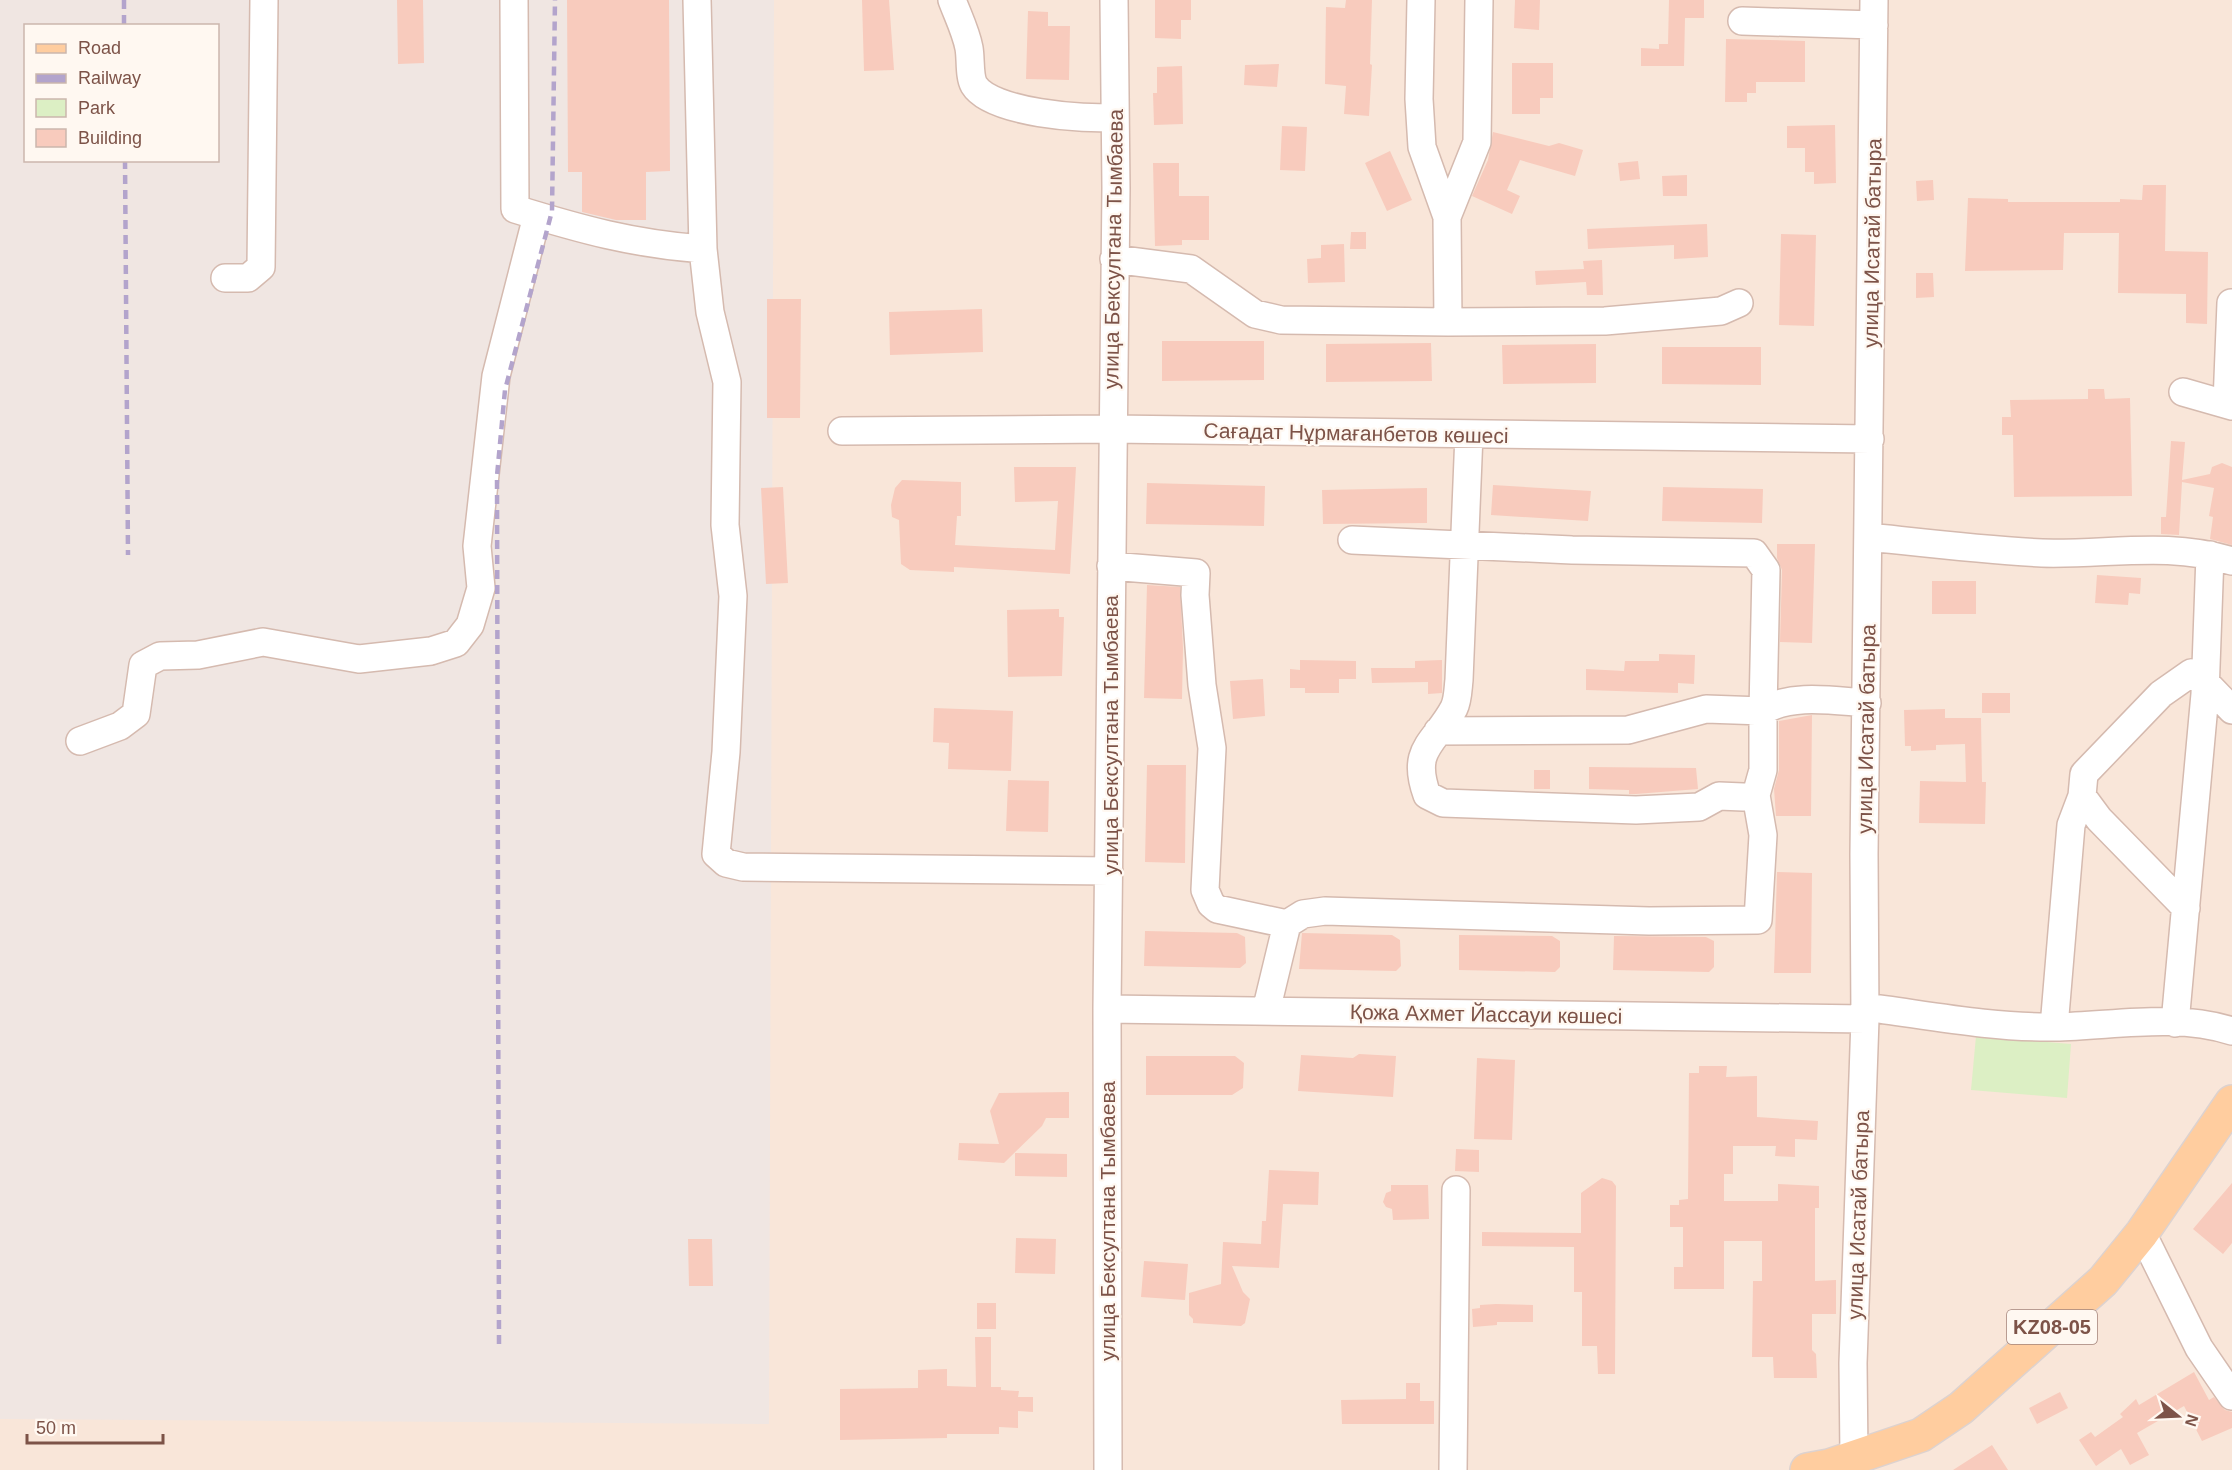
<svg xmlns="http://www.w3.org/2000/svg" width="2232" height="1470" font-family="Helvetica,sans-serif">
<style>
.residential{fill:#f9e6d9;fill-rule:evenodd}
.industrial{fill:#f0e6e2;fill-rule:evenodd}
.green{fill:#dcefc4}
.building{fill:#f8cbbd}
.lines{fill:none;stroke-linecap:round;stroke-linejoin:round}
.minor-casing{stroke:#d5baaf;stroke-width:30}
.major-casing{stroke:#ddd2cf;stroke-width:36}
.minor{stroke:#fff;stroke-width:27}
.major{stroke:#ffcd9f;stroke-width:33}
.rail{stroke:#b3a4cc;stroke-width:4.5;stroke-dasharray:9 6;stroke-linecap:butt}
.labels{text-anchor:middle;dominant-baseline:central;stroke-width:4.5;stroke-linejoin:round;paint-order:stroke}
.shield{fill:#fff8f1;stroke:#a4847b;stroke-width:1.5}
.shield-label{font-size:20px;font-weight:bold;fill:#7d5348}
.street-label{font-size:21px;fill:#7d5348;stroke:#fff8f1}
</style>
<rect width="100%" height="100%" fill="#fff3e9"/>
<!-- residential -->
<path class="residential" d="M0 0H2232V1470H0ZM26 26H218V160H26Z"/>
<!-- industrial -->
<path class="industrial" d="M0 0H774L769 1424 0 1419ZM26 26H218V160H26Z"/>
<!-- green -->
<path class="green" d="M1976 1036 2071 1044 2067 1098 1971 1090Z"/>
<!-- building -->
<path class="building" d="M397 0H423L424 63 398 64Z
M567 0H669L670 171 646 172V220H616L582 212V172H568Z
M862 0H889L894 70 864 71Z
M1155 0H1191V20H1181V39L1155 38Z
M1346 0H1372L1370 64 1372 65 1369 116 1344 114 1346 86 1325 84 1326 7 1345 8Z
M1515 0H1540L1539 30 1514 28Z
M1669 0H1704V18H1685L1684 66H1641V48L1659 49V44H1668Z
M1028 11 1048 12V26H1070L1069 80 1026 79Z
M1726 39 1805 41V82H1756V93H1747V102H1725Z
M1512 63H1553V98H1540V114H1512Z
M1279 64 1277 87 1244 85 1245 65Z
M1182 66 1183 124 1154 125 1153 93H1157V67Z
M1835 125 1836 183 1814 184V172H1805V148H1787V126Z
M1282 126 1307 127 1305 171 1280 170Z
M1493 132 1549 146 1559 143 1583 150 1575 176 1520 160 1507 190 1520 196 1512 214 1472 196 1488 160Z
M1390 151 1412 200 1387 211 1365 163Z
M1638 161 1640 179 1620 181 1618 163Z
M1153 163H1179V196H1209V240H1182V245L1155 246Z
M1687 175V196H1663L1662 176Z
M1933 180 1934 200 1917 201 1916 181Z
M2143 185H2166L2165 251 2208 252 2207 324 2186 323V294L2118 293 2119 233H2064L2063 270 1965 271 1968 198 2008 199V202H2120V199L2142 200Z
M1707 224 1708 257 1674 259V245L1588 249 1587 229Z
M1351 232H1366V249H1350Z
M1781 234 1816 235 1814 326 1779 325Z
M1344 244 1345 282 1308 283 1307 259 1321 258V245Z
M1602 260 1603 295H1587L1586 282 1536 285 1535 271 1584 269 1583 261Z
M1916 273H1933L1934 297 1916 298Z
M767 299H801L800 418H767Z
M982 309 983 352 890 355 889 312Z
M1162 341H1264V380L1162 381Z
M1431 343 1432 381 1326 382V344Z
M1596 344V383L1503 384 1502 345Z
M1662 347H1761V385L1662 384Z
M2088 389H2104L2105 399 2130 398 2132 496 2014 497 2013 435H2002V417H2011L2010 400 2088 399Z
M2171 441 2185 442 2182 480 2210 474 2212 467 2222 463 2232 467V545L2210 539 2213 517 2209 516 2214 488 2182 482 2179 535 2161 534V517H2166Z
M1014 467H1076L1070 574 954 567V572L910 570 901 564 899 520 892 517 891 505 895 488 902 480 961 482V516H957L955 545 1055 550 1058 501 1015 502Z
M1147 483 1265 486 1264 526 1146 524Z
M1493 485 1591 491 1588 521 1491 515Z
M783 487 788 583 766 584 761 488Z
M1663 487 1763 489 1762 523 1662 521Z
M1427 488V523L1323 524 1322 490Z
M1777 544H1815L1812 643 1780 642 1782 570 1777 558Z
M2097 575 2141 578 2140 594 2129 593 2128 605 2095 603Z
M1932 581H1976V614H1932Z
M1147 585 1180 587 1183 648 1182 699 1144 698Z
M1059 609V617H1064L1062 676 1008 677 1007 610Z
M1659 654 1695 655 1694 684 1678 683V693L1586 690V669L1624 671 1625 661H1659Z
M1300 660 1356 661V679H1339V693H1305V688H1290V669L1300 670Z
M1442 660V693L1428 694V682L1372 683 1371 668H1415V661Z
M1263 679 1265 716 1233 719 1230 681Z
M1982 693H2010V713H1982Z
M934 708 1013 711 1011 771 948 769 949 743 933 742Z
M1945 709V718H1981L1982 782H1986L1985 824 1919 823 1920 781 1966 782 1965 744 1936 745V750L1911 751V746H1905L1904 710Z
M1812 715 1811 816H1776L1774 789 1779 770V721Z
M1147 765H1186L1185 863 1145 862Z
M1589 767 1696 768 1698 789 1636 794H1629V790L1589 789Z
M1534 770H1550V789H1534Z
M1008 780 1049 781 1048 832 1006 831Z
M1777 872 1812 873 1811 973H1774Z
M1145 931 1237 933 1245 937 1246 963 1240 968 1144 966Z
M1302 933 1392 935 1400 940 1401 966 1396 971 1299 969Z
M1459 935 1552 936 1560 941V967L1555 972 1459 970Z
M1614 936 1706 937 1714 941V967L1709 972 1613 970Z
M1359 1054 1396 1056 1393 1097 1298 1091 1301 1055 1353 1058Z
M1146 1056H1235L1244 1063 1243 1088 1232 1095H1146Z
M1477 1058 1515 1060 1512 1140 1474 1139Z
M1699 1066H1727L1726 1077 1757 1076V1117L1818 1121 1817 1140 1795 1139V1157L1775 1156 1776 1146H1733V1174H1724V1201H1778V1184L1819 1186V1208H1815V1281L1836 1280V1314H1812V1350L1816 1354 1817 1378H1774L1773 1357H1752L1753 1281H1762V1241H1724V1289H1674V1267H1683V1227H1670V1205H1679V1200L1688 1199 1689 1073H1699Z
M1069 1092V1118H1046L1042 1126 1004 1163 958 1160 959 1143 999 1144 990 1111 999 1093Z
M1456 1149 1479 1150V1172L1455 1171Z
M1015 1153 1067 1154V1177L1015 1176Z
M1269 1170 1319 1172 1318 1205 1283 1204 1279 1268 1232 1266 1243 1292 1250 1299 1245 1323 1241 1326 1193 1323V1319L1189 1315V1293L1221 1284 1223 1242 1261 1244 1262 1221H1266Z
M1602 1178 1612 1181 1616 1186 1615 1374H1598L1597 1346H1582V1292H1574V1247L1482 1246V1232L1581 1233V1193Z
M2232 1183V1243L2223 1254 2193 1229Z
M1391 1185H1428L1429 1219 1393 1220 1392 1209 1386 1207 1383 1202 1386 1193 1391 1191Z
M1016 1238 1056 1239 1055 1274 1015 1273Z
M688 1239H712L713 1286H689Z
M1144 1261 1188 1264 1185 1300 1141 1297Z
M977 1303H996V1329H977Z
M1496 1304 1533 1305V1322H1497V1325L1473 1327 1472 1309 1480 1308V1305Z
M975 1337H991V1387H1001V1390L1019 1391 1018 1397H1033V1412L1018 1411V1428L999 1427V1434H947V1438L840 1440V1389L918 1388V1370L947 1369V1386L976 1387Z
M2194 1372 2209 1400 2214 1397 2225 1410 2232 1412V1428L2202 1441 2184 1406 2137 1433 2149 1455 2130 1465 2121 1449 2096 1466 2079 1440 2091 1432 2095 1437 2123 1417 2120 1414 2136 1399 2139 1405Z
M1406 1383H1420V1401H1434V1424H1342L1341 1400 1406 1399Z
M2060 1392 2068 1408 2037 1424 2029 1408Z
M1992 1445 2008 1470H1953Z"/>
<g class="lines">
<!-- minor casing -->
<g class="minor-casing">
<path id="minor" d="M514 0 515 209C580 229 633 244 703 249
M697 0 703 249 710 312 727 382 725 525 733 596 726 752 716 854 726 863 743 867 1109 871
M952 0C958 16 966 32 969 48 971 59 969 76 974 85 991 113 1085 120 1115 117
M1742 21 1874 25
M1447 217 1477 142 1479 0
M1114 259 1191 269 1255 314 1281 320 1448 322 1447 217 1422 147 1419 99 1421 0
M225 278H248L261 267 264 0
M1448 322 1605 321 1721 311 1739 303
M2183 392 2232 406
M2227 403 2231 303
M842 431 1111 429 1870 439
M1469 434 1459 680C1458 688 1458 700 1454 708 1435 744 1410 748 1427 795L1443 803 1636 810 1699 807 1719 796 1743 797 1756 795 1763 770V711C1791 693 1835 701 1867 703
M1869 537C1926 543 1984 550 2042 553 2108 555 2168 541 2232 561
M1352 540 1572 550 1754 553 1766 570 1763 711 1706 709 1628 730 1438 731
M1111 566 1196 573 1195 595 1202 685 1212 748 1205 890 1211 904 1217 909 1287 924 1266 1011
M80 741 120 726 136 714 143 665 160 656 198 655 263 642 359 659 431 651 456 643 470 625 481 588 477 546 496 376 537 216
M2186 908 2099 819 2082 796 2084 774 2161 694 2191 673 2206 683 2232 710
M1287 924 1303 914 1325 911 1649 921 1758 920 1763 835 1756 795
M1865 1007C1927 1015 1992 1028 2055 1027 2114 1026 2174 1013 2232 1031
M1107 1009 1865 1019
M2175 1023 2205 694 2210 555
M2054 1027 2071 825 2082 796
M2142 1233 2199 1348 2232 1396
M1854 1457 1853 1363 1865 1019 1864 854 1874 0
M1108 1470 1107 1009 1116 188 1114 0
M1453 1470 1456 1190"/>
</g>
<!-- major casing -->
<g class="major-casing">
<path id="major" d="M1807 1470 1829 1466 1921 1435 1961 1408 2103 1281 2142 1233 2232 1102"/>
</g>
<!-- minor -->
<use href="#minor" class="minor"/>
<!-- major -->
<use href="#major" class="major"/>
<!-- rail -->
<path class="rail" d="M124 0V26
M125 160 128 555
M499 1344 497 476 505 390 552 211 555 0"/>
</g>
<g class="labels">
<!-- shield labels -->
<rect class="shield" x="2007" y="1310" width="90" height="34" rx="4.5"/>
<g class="shield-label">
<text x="2052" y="1327">KZ08-05</text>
</g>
<!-- street labels -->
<g class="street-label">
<text transform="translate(1872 243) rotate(-89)">улица Исатай батыра</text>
<text transform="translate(1113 249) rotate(-89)">улица Бексултана Тымбаева</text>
<text transform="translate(1356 433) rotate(1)">Сағадат Нұрмағанбетов көшесі</text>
<text transform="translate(1866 729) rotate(-89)">улица Исатай батыра</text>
<text transform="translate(1110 735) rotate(-90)">улица Бексултана Тымбаева</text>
<text transform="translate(1486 1014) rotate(1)">Қожа Ахмет Йассауи көшесі</text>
<text transform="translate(1858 1215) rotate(-88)">улица Исатай батыра</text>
<text transform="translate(1107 1221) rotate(-90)">улица Бексултана Тымбаева</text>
</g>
</g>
<!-- legend -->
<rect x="24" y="24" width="195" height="138" fill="#fff8f1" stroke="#cbb6ad" stroke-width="1.5"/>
<rect x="36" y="44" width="30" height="9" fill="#ffcd9f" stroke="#cbb6ad" stroke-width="1.5"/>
<text x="78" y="54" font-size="18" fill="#7d5348">Road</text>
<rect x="36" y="74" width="30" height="9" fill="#b3a4cc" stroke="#cbb6ad" stroke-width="1.5"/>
<text x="78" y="84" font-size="18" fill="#7d5348">Railway</text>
<rect x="36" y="99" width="30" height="18" fill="#dcefc4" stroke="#cbb6ad" stroke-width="1.5"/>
<text x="78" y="114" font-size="18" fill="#7d5348">Park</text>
<rect x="36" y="129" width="30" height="18" fill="#f8cbbd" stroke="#cbb6ad" stroke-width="1.5"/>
<text x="78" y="144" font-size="18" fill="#7d5348">Building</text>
<!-- north arrow -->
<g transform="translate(2178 1416) rotate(108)" stroke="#fff8f1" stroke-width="4.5" paint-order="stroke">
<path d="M0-4.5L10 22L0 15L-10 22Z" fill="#7d5348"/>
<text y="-9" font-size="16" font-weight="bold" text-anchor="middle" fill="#7d5348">N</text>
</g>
<!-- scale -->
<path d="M27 1434v9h136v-9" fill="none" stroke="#7d5348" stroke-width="3"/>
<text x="36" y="1434" font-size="18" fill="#7d5348" stroke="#fff8f1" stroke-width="4.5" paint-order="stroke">50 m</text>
</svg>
